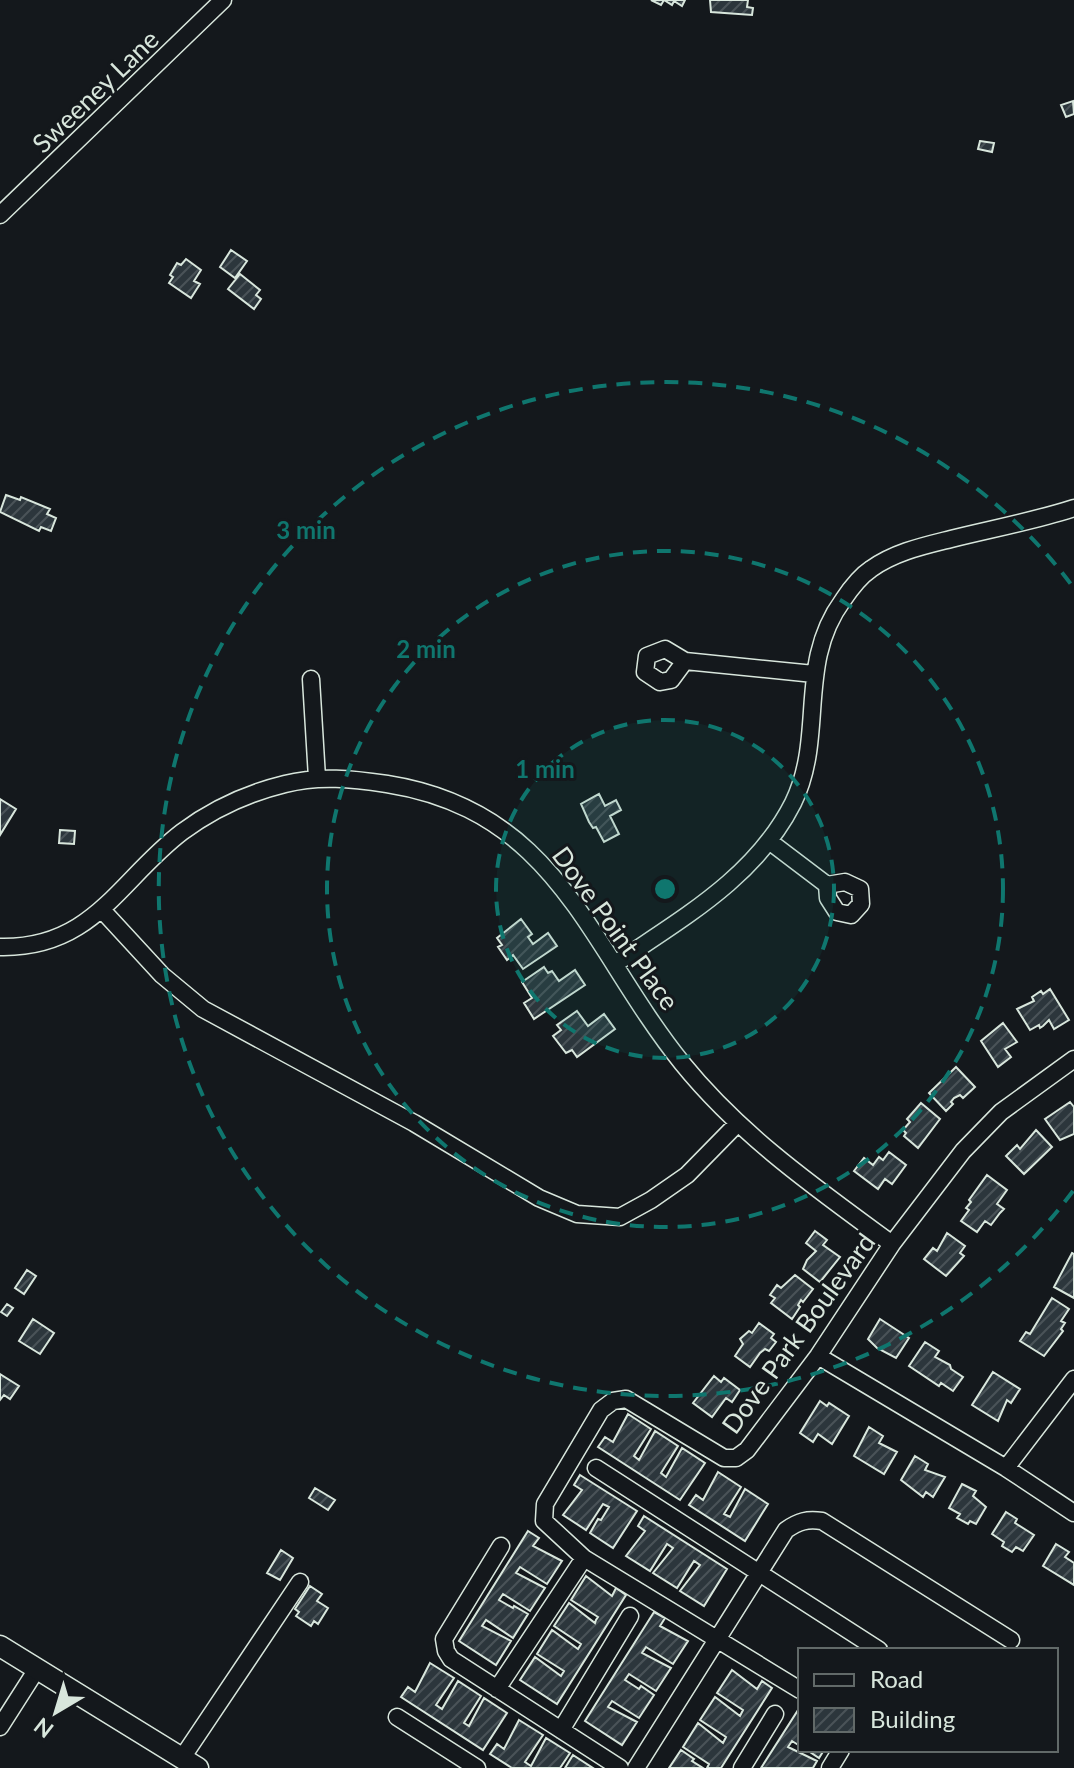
<svg xmlns="http://www.w3.org/2000/svg" width="1074" height="1768" font-family="Lato,sans-serif">
<style>
.building{fill:url(#building-hatch);stroke:#d8e6dc;stroke-width:2}
.lines{fill:none;stroke-linecap:round;stroke-linejoin:round}
.minor-casing{stroke:#d8e6dc;stroke-width:19}
.major-casing{stroke:#d8e6dc;stroke-width:23}
.minor{stroke:#14181c;stroke-width:16}
.major{stroke:#14181c;stroke-width:20}
.ring{fill:none;stroke:#0f766e;stroke-width:4;stroke-dasharray:14 10}
.labels{text-anchor:middle;dominant-baseline:central;stroke-width:6;stroke-linejoin:round;paint-order:stroke}
.street-label{font-size:26px;fill:#d8e6dc;stroke:#14181c}
.centre{fill:#0f766e;stroke:#14181c;stroke-width:4}
.ring-label{font-size:24px;text-anchor:middle;font-weight:bold;fill:#0f766e;stroke:#14181c;stroke-width:6;stroke-linejoin:round;paint-order:stroke}
</style>
<defs>
<pattern id="building-hatch" width="6" height="6" patternUnits="userSpaceOnUse" patternTransform="scale(2)"><rect width="6" height="6" fill="#2c363c"/><path d="M-1 1l2-2M0 6l6-6M5 7l2-2" fill="none" stroke="#4a5358"/></pattern>
</defs>
<rect width="100%" height="100%" fill="#14181c"/>
<!-- building -->
<path class="building" d="M651 0H685L682 6 674 1 672 5 664 0 661 5Z
M710 0H748L747 7 753 8 752 15 711 12Z
M1073 101 1074 114 1066 117 1061 105Z
M980 141 994 143 992 152 978 149Z
M231 250 247 261 235 278 220 267Z
M186 259 201 270 194 281 200 284 191 298 169 283 173 277 170 275 177 263 181 265Z
M240 274 260 290 256 295 261 299 254 309 228 289Z
M6 495 20 500 21 497 50 509 47 514 56 518 51 531 41 527 39 531 0 512Z
M599 794 605 806 616 800 621 810 610 816 619 834 604 842 596 827 593 828 589 822 581 804Z
M0 799 16 809 0 835Z
M60 830 75 831 74 844 59 843Z
M521 919 532 934 528 937 533 944 548 933 557 946 523 969 513 955 507 960 498 947 502 945 497 938Z
M544 967 548 973 552 971 559 981 575 970 585 985 534 1019 524 1003 532 998 522 982Z
M1050 989 1069 1020 1054 1029 1049 1020 1043 1026 1040 1028 1039 1025 1030 1030 1017 1009 1034 1001 1032 997 1041 991 1043 994Z
M577 1011 588 1026 604 1014 615 1029 577 1057 572 1050 566 1053 553 1036 561 1030 557 1025Z
M1003 1023 1017 1042 1005 1049 1011 1057 998 1067 981 1041Z
M956 1067 975 1087 963 1098 960 1095 954 1098 951 1102 953 1104 946 1111 929 1093Z
M1070 1102 1074 1107V1134L1060 1140 1045 1119Z
M921 1103 940 1119 918 1148 904 1136 906 1133 903 1130 910 1122 907 1119Z
M1036 1130 1052 1147 1024 1174 1006 1156 1017 1145 1020 1149Z
M889 1152 906 1165 892 1184 885 1179 878 1189 854 1171 864 1158 873 1165 879 1157 883 1160Z
M987 1175 1007 1190 997 1204 1004 1209 1000 1213 991 1225 985 1221 977 1232 961 1221 969 1210 966 1208 971 1202 969 1200Z
M815 1231 827 1240 823 1245 840 1257 820 1282 803 1269 807 1260 816 1251 806 1243Z
M947 1233 965 1246 960 1253 964 1256 946 1276 924 1259 933 1248 937 1251Z
M1072 1253 1074 1254V1298L1054 1287Z
M27 1270 36 1276 24 1294 15 1288Z
M795 1275 813 1289 803 1302 801 1300 798 1305 800 1307 792 1319 771 1303 775 1298 770 1295 777 1285 781 1288Z
M1052 1298 1069 1309 1061 1321 1065 1323 1061 1329 1063 1331 1044 1356 1020 1341 1026 1332 1030 1334Z
M7 1304 13 1308 7 1316 1 1312Z
M33 1319 54 1333 40 1354 19 1341Z
M880 1319 909 1338 896 1358 877 1348 868 1339Z
M759 1323 774 1334 771 1338 776 1342 769 1351 765 1349 760 1353 750 1367 735 1356 743 1344 740 1339 749 1331 752 1333Z
M925 1342 939 1351 935 1357 950 1365 951 1369 963 1377 953 1391 941 1383 939 1386 909 1366Z
M993 1372 1020 1389 1011 1403 1007 1400 998 1421 972 1405Z
M0 1374 19 1386 10 1399 4 1395 0 1400Z
M714 1376 721 1382 724 1378 740 1390 732 1402 726 1398 712 1417 693 1403Z
M820 1401 827 1406 829 1403 849 1416 832 1444 818 1434 813 1442 800 1433Z
M628 1414 651 1429 634 1456 639 1460 655 1431 678 1446 661 1473 666 1477 682 1448 705 1463 680 1500 598 1447 605 1437 613 1442Z
M869 1427 883 1436 879 1443 897 1452 884 1474 854 1456Z
M915 1456 928 1464 925 1470 945 1477 933 1497 926 1492 923 1497 901 1480Z
M718 1472 741 1487 724 1514 730 1517 745 1489 768 1504 745 1541 689 1505 696 1495 703 1500Z
M580 1475 637 1511 613 1548 590 1533 598 1519 601 1520 609 1507 603 1504 586 1530 563 1515 582 1490 574 1485Z
M962 1484 976 1491 973 1496 986 1507 976 1524 970 1521 968 1524 957 1518 960 1514 949 1508Z
M315 1488 335 1500 328 1510 309 1498Z
M1006 1512 1017 1519 1015 1523 1034 1535 1023 1551 1016 1547 1012 1552 1002 1546 1004 1542 992 1534Z
M644 1516 727 1569 704 1606 680 1591 700 1565 694 1561 677 1588 653 1573 673 1548 667 1544 650 1571 626 1556 645 1531 638 1526Z
M528 1531 539 1538 533 1546 562 1561 547 1584 520 1567 516 1573 545 1588 530 1611 503 1594 499 1600 513 1608 514 1606 528 1614 513 1638 486 1620 482 1626 511 1641 496 1665 459 1641Z
M1056 1544 1069 1552 1065 1557 1074 1563V1585L1043 1566Z
M281 1550 293 1558 280 1580 267 1573Z
M586 1576 612 1596 616 1588 626 1595 557 1704 520 1680 535 1657 561 1676 564 1671 537 1654 552 1630 578 1649 581 1644 554 1626 569 1603 595 1623 596 1620 598 1617 571 1600Z
M310 1586 322 1594 317 1601 328 1608 318 1624 314 1621 311 1626 296 1616 299 1612 295 1609Z
M654 1612 665 1618 660 1626 688 1641 673 1664 646 1647 642 1653 671 1668 656 1691 629 1674 625 1680 639 1689 641 1686 654 1695 639 1718 612 1701 608 1707 637 1722 622 1745 585 1721Z
M430 1663 454 1678 436 1705 442 1709 458 1681 481 1696 464 1723 469 1726 484 1698 507 1713 483 1750 401 1697 408 1687 415 1692Z
M732 1670 757 1689 762 1681 772 1688 721 1768H707L709 1764 683 1747 698 1723 723 1743 726 1737 700 1720 715 1697 740 1716 743 1710 717 1693Z
M800 1707V1746L792 1741 788 1747 817 1761 813 1768H761Z
M519 1720 543 1735 525 1762 531 1766 546 1738 570 1753 560 1768H512L490 1754 497 1744 504 1749Z
M681 1750 694 1759 692 1761 703 1768H669Z
M807 1750H824L819 1758Z
M573 1755 593 1768H565Z"/>
<g class="lines">
<!-- minor casing -->
<g class="minor-casing">
<path id="minor" d="M0 215 223 0
M685 661 671 680 660 682 645 672 647 656 665 649 685 661 814 674
M311 679 317 778
M769 841 827 885 828 898 837 912 851 915 861 904 860 889 845 882 827 885
M103 911 162 975 203 1009 414 1123 539 1198 577 1214 620 1217 651 1200 687 1175 737 1124
M0 947C93 949 119 880 182 832 213 809 248 793 285 784 319 775 353 779 387 784 558 811 588 946 682 1063 741 1136 817 1189 892 1244
M615 964C682 918 755 878 793 803 826 736 796 664 843 600 851 588 859 577 871 569 895 552 923 546 951 539 991 529 1034 521 1074 508
M818 1356 1006 1468 1074 1513
M596 1468 879 1650
M1006 1468 1074 1379
M501 1546 444 1639 446 1651 451 1659 620 1768
M497 1689 584 1558
M800 1690 584 1558 544 1521 545 1504 601 1410 613 1401 626 1399 724 1458H736L747 1450 818 1356 892 1244 963 1151 1001 1112 1074 1059
M397 1717 477 1768
M0 1727 37 1669
M561 1730 630 1616
M182 1758 300 1582
M636 1768 786 1530C799 1521 807 1519 822 1521L1011 1640
M742 1768 775 1714
M830 1768 841 1750"/>
</g>
<!-- major casing -->
<g class="major-casing">
<path id="major" d="M0 1646 198 1768"/>
</g>
<!-- minor -->
<use href="#minor" class="minor"/>
<!-- major -->
<use href="#major" class="major"/>
</g>
<!-- distance rings -->
<circle cx="665" cy="889" r="169" fill="#0f766e" fill-opacity=".12"/>
<g class="ring">
<circle cx="665" cy="889" r="169"/>
<circle cx="665" cy="889" r="338"/>
<path d="M1073 1191A507 507 0 1 1 1073 587"/>
</g>
<g class="labels">
<!-- street labels -->
<g class="street-label">
<text transform="translate(95 91) rotate(-44)">Sweeney Lane</text>
<text transform="translate(616 928) rotate(54)">Dove Point Place</text>
<text transform="translate(798 1333) rotate(-54)">Dove Park Boulevard</text>
</g>
</g>
<circle cx="665" cy="889" r="12" class="centre"/>
<g class="ring-label">
<text x="306" y="539">3 min</text>
<text x="426" y="658">2 min</text>
<text x="545" y="778">1 min</text>
</g>
<!-- legend -->
<rect x="798" y="1648" width="260" height="104" fill="#14181c" stroke="#626a69" stroke-width="2"/>
<rect x="814" y="1674" width="40" height="12" fill="#14181c" stroke="#626a69" stroke-width="2"/>
<text x="870" y="1688" font-size="24" fill="#d8e6dc">Road</text>
<rect x="814" y="1708" width="40" height="24" fill="url(#building-hatch)" stroke="#626a69" stroke-width="2"/>
<text x="870" y="1728" font-size="24" fill="#d8e6dc">Building</text>
<!-- north arrow -->
<g transform="translate(56 1712) rotate(218)" stroke="#14181c" stroke-width="6" paint-order="stroke">
<path d="M0-6L14 30L0 20L-14 30Z" fill="#d8e6dc"/>
<text y="-12" font-size="22" font-weight="bold" text-anchor="middle" fill="#d8e6dc">N</text>
</g>
</svg>
